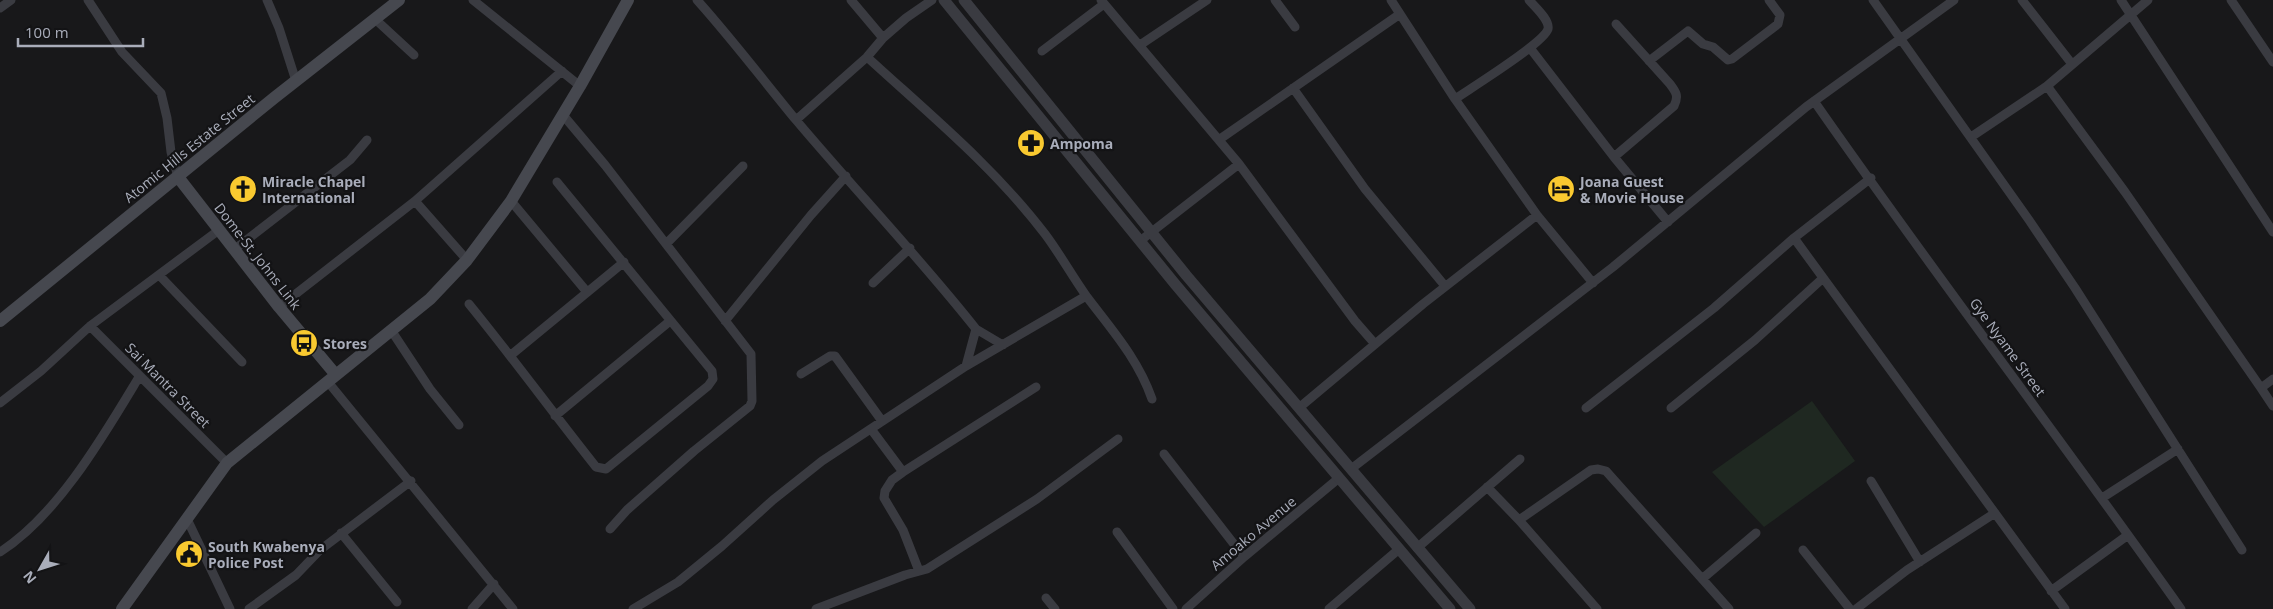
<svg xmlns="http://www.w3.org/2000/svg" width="2273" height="609" font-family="'Open Sans',sans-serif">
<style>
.green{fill:#1f2821}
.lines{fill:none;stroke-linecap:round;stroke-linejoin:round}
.minor{stroke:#3a3b41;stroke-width:9}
.tertiary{stroke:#3a3b41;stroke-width:11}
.secondary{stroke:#46484f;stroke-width:12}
.labels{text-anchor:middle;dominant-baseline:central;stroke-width:4.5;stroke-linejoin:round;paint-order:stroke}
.poi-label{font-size:14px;font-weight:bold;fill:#a9adba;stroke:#131315;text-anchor:start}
.street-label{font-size:14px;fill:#a9adba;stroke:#131315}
</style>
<rect width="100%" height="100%" fill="#18181a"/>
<!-- green -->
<path class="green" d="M1812 401 1855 461 1764 527 1712 472Z"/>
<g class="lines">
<!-- minor -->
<path class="minor" d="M88 0 122 52 161 93 167 118 171 152 178 177
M267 0 279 28 296 81
M473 0 580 86
M697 0C732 39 763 80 796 120 855 190 919 257 976 329L966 366
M851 0 883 38
M1101 0 1239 164 1355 321 1375 344
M1275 0 1295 27
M1391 0 1455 99 1537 215 1593 283
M1873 0 2029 220 2075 288 2242 550
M2022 0 2072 64
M2121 0 2273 232
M2148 0 2047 86 2125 192 2261 388 2273 379
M2231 0 2273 62
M0 8 11 0
M375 19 414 55
M1140 45 1207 0
M1530 48 1614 157 1668 222
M1042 51 1104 4
M867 57C928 113 994 167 1045 234 1060 254 1072 276 1087 297 1112 330 1138 359 1152 399
M1649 61 1688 31 1703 44 1713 47 1728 60 1732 59 1778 24 1780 15 1769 0
M1293 88 1365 189 1445 286
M1455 99C1471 88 1544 43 1548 29 1550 20 1535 7 1529 0
M1814 101C1933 272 2060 438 2181 609
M563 115 605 165 751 354 752 401 750 406 694 451 627 510 610 529
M796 120 867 57 883 38 906 18 932 0
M1971 137 2047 86
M1220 139 1400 14
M1614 157 1674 106C1679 96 1676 92 1670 84L1616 24
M415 201 467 260
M511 201 587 292
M1794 238 2065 609
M1140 241 1239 164
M666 244 743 166
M235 249 350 160 367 140
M159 275 242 362
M873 283 910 248
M469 304C513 358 553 413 596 467L606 469 708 386 713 379 712 371 557 182
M279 307 415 201 562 71
M725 321 811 215 846 176
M90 326 227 463
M976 329 1003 345
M391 330 430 389 459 425
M511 355 624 262
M801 374 830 356H835L882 421
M328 382 513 609
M2261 388 2273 406
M0 403 41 371 90 326 219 230
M1300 407 1423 304 1537 215
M1586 408 1714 308 1794 238 1871 178
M1671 408 1755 340 1822 279
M555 416 670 321
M871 429 903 472
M1164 454 1244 557
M1351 469 1613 267 1806 107 1954 0
M1871 481 1920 562
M1487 487 1519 520 1597 609
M2102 498 2178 449
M187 519 230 609
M1519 520 1591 470 1598 469 1606 471 1729 609
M1117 532 1173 609
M341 533 397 602
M1417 548 1520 459
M1803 550 1850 609
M0 552C58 515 104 435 139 377
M919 571 903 530 884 498 885 491 892 480 903 472 1036 387
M1702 579 1756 533
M2051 591 2128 535
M1046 598 1055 609
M249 609 296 575 320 550 411 481
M472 609 494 584
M633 609 678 582 722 546 773 500 822 461 966 366 1086 296
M816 609 905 575 927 569 1037 499 1118 439
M1186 609 1244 557 1339 478
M1329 609 1398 550
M1856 609 1907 570 1995 513"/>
<!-- tertiary -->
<path class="tertiary" d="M944 0 1175 284 1450 609
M964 0 1186 275 1470 609"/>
<!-- secondary -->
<path class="secondary" d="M178 177 279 307 336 375
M0 321 274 98 399 0
M122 609 227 463 430 299 467 260 511 201 580 86 628 0"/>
</g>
<!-- icons -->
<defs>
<g id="pharmacy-disc" transform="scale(1.4375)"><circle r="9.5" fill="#f9c930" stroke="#131315"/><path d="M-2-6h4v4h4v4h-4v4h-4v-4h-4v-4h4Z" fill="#111"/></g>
<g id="church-disc" transform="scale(1.4375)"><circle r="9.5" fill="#f9c930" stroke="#131315"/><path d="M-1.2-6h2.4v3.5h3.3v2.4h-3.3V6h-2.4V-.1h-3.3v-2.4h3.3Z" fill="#111"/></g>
<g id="hotel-disc" transform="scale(1.4375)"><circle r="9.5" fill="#f9c930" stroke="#131315"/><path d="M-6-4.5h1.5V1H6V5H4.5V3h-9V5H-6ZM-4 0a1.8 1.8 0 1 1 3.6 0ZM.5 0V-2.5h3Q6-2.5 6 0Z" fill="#111"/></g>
<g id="bus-disc" transform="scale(1.4375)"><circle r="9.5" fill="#f9c930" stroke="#131315"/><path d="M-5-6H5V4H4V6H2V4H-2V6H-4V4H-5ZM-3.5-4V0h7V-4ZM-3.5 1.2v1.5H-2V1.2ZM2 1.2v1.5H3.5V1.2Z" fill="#111"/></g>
<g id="civic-disc" transform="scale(1.4375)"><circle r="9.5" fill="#f9c930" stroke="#131315"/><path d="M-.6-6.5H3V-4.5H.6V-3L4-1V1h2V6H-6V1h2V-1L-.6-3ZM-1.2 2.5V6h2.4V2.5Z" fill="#111"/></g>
</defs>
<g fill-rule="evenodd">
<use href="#pharmacy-disc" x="1031" y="143"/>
<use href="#church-disc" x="243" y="189"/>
<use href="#hotel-disc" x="1561" y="189"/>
<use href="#bus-disc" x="304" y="343"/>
<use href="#civic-disc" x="189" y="554"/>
</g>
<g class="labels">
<!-- poi labels -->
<g class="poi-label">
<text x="1050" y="143">Ampoma</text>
<text x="262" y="181">Miracle Chapel<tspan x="262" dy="16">International</tspan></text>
<text x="1580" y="181">Joana Guest<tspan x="1580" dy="16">&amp; Movie House</tspan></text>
<text x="323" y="343">Stores</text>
<text x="208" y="546">South Kwabenya<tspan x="208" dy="16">Police Post</tspan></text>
</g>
<!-- street labels -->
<g class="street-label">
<text transform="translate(189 148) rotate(-39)">Atomic Hills Estate Street</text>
<text transform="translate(258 256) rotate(52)">Dome-St. Johns Link</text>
<text transform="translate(2008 347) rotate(54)">Gye Nyame Street</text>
<text transform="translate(168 385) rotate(45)">Sai Mantra Street</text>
<text transform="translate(1253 533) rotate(-40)">Amoako Avenue</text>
</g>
</g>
<!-- north arrow -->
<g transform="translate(40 569) rotate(231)" stroke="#131315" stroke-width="4" paint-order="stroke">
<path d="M0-4L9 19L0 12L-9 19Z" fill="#a9adba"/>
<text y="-8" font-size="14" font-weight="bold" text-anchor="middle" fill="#a9adba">N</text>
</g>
<!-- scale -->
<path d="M18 38v8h125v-8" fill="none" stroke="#a9adba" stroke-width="2.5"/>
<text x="25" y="38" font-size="15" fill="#a9adba" stroke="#131315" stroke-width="4" paint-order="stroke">100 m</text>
</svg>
